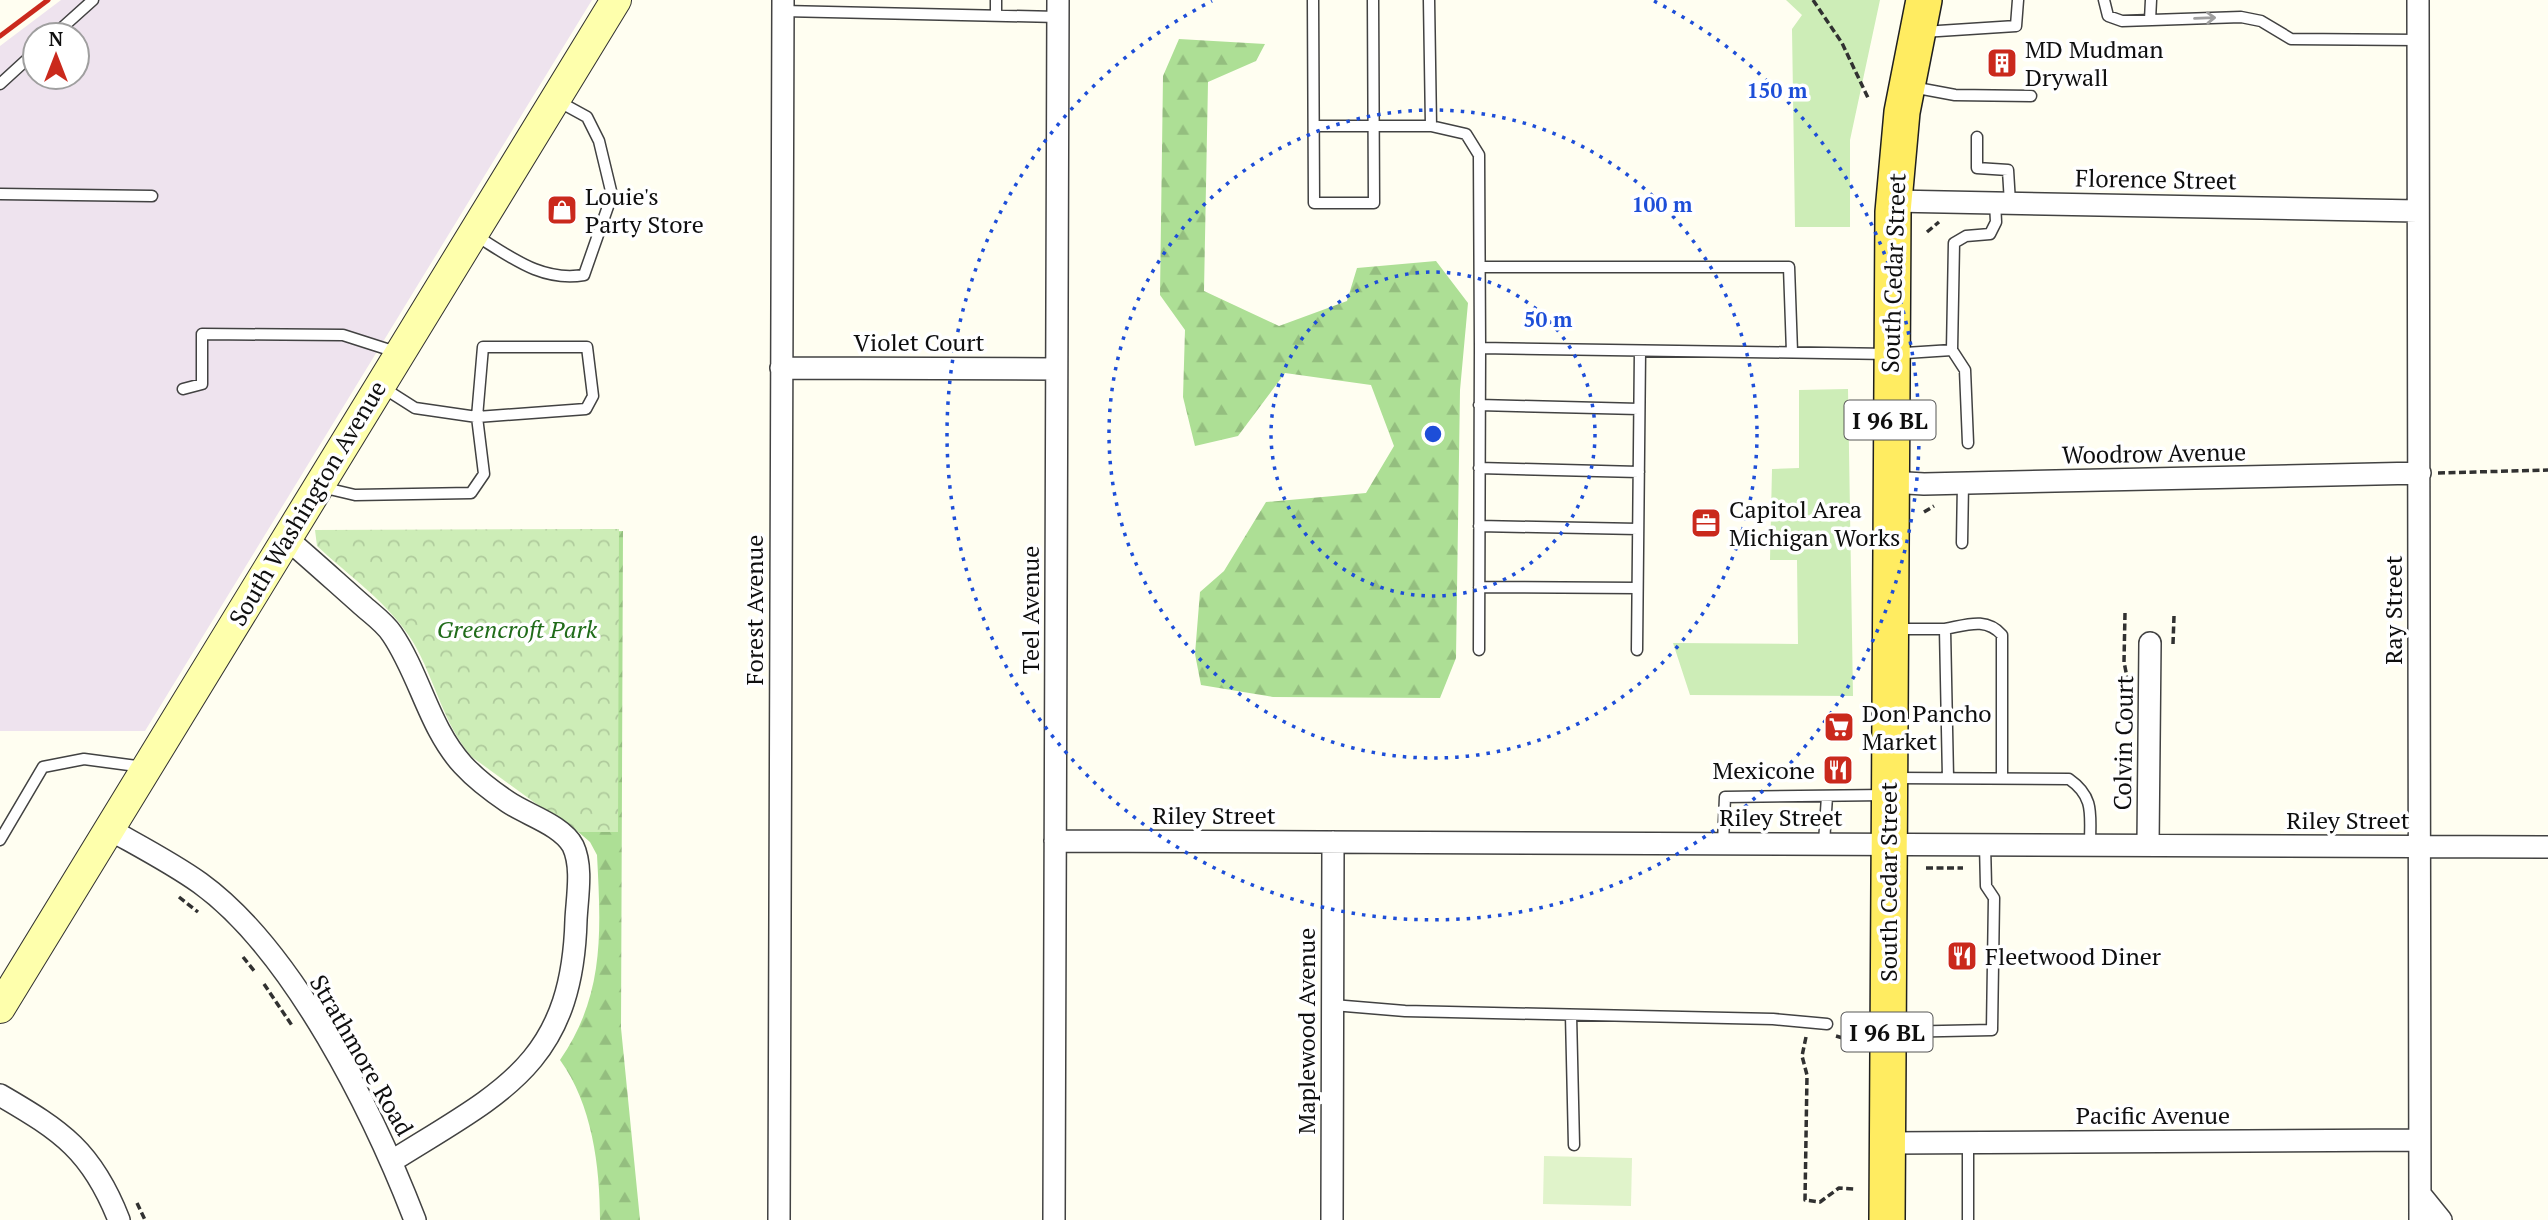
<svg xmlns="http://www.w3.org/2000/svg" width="2548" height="1220" font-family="'PT Serif',serif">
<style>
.industrial{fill:#eee3ee;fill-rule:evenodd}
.grass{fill:#cdedb7}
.forest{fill:url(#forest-firs)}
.park{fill:url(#park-crowns)}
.pitch{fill:#e0f3ca}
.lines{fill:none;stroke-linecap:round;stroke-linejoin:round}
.lane-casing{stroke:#424242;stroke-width:13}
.street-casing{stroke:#424242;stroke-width:24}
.secondary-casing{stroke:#313131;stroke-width:32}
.primary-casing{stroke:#202020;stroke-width:38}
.path{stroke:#313131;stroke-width:3.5;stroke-dasharray:7 3.5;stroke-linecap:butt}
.lane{stroke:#fff;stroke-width:10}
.street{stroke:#fff;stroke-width:21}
.secondary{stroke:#feffac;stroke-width:30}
.primary{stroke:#ffec61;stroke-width:35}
.rail{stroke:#ca291c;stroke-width:5}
.oneway{stroke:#9f9f9f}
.ring{fill:none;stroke:#1d4ed8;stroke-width:3.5;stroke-dasharray:3.5 7}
.labels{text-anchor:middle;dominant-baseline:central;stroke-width:7;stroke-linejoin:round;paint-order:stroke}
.shield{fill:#fff;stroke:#575757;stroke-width:2}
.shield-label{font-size:23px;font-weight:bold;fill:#0f0f0f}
.poi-label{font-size:24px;fill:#0f0f0f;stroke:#fff;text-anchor:start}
.street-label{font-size:24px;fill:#0f0f0f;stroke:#fff}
.park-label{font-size:24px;font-style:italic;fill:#216c1a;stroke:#fff}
.centre{fill:#1d4ed8;stroke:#fff;stroke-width:3.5}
.ring-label{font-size:21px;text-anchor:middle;font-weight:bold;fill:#1d4ed8;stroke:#fff;stroke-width:7;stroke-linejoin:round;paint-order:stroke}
</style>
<defs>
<pattern id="forest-firs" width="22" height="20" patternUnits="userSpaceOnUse" patternTransform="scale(1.75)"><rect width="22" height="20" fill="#addf95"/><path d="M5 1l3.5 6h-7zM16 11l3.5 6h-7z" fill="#94be7f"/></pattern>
<pattern id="park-crowns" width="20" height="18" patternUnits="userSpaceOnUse" patternTransform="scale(1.75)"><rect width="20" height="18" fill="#cdedb7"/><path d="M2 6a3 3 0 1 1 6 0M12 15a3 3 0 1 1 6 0" fill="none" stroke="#afca9c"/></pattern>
</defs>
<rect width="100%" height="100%" fill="#fffef1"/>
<!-- industrial -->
<path class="industrial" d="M61 0H592L145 731H0V46ZM35 35H77V77H35Z"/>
<!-- grass -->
<path class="grass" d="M1786 0H1880L1850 140V227H1795L1792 29 1802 15Z
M1848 389 1853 696 1690 695 1673 643 1798 644 1797 560H1770L1772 469 1799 468V390Z"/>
<!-- forest -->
<path class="forest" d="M1179 39 1265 44 1256 61 1208 82 1204 291 1279 326 1347 301 1357 268 1436 261 1468 303 1460 390 1456 658 1440 698 1273 697 1201 685 1195 654 1200 592 1224 571 1266 502 1366 493 1394 446 1371 385 1285 373 1238 436 1195 446 1183 397 1185 330 1160 295 1163 76Z
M623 531 621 1028 640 1220H600C600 1166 592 1104 560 1060 605 995 601 931 597 855L590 842 548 806 422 645 605 532Z"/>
<!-- park -->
<path class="park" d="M619 529 618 832H575L472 757C443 724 435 679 413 642 390 604 349 576 317 546L315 530Z"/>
<!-- pitch -->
<path class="pitch" d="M1544 1156 1632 1158 1631 1206 1543 1204Z"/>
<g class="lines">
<!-- lane casing -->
<g class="lane-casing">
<path id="lane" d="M1313 0 1314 203H1374L1373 0
M1429 0 1431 126
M2104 0 2108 16 2122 21 2241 17 2261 21 2291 39 2418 40
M783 11 1058 17
M996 16V0
M2150 20 2151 0
M1923 32 2016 26 2018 0
M54 35 93 0
M0 84 35 52
M1912 87 1955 95 2031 96
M1314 126H1431L1466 134 1479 155 1480 348
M1977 137V168L2008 170 2010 203
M0 194 152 196
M475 235C511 257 541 282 584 275L612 195 599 141 587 117 556 100
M1481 267H1789L1792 352
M483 347H587L593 396 586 409 477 417Z
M1952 350 1965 370 1968 443
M183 389 202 384V334L343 335 396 352
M1479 405 1639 409
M1479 468 1639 472
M321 487 355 495 471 493 484 474 477 417 415 408 382 387
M1479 526 1638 529
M1962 543 1963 483
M1479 587 1637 588
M1894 629H1945L1948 778
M1945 629C1967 625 1986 617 2002 635V778
M1479 650 1480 348 1890 354 1952 350 1954 243 1966 236 1990 234 1996 222 1995 202
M1637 650 1640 351
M1894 778 2069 779C2095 797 2090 815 2090 844
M0 840 43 767 84 759 144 767
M1723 843 1725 797 1886 795
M1824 843 1827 796
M1333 1005 1405 1011 1773 1019 1827 1024
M1571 1015 1574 1145
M1894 1032 1992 1030 1994 898 1986 886 1985 844
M1968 1142V1220"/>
</g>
<!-- street casing -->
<g class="street-casing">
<path id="street" d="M2418 0 2420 1220
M1893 201 2417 211
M781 368 1056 369
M1890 482 1924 484 2420 473
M286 538C312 560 337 583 362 605 372 614 385 623 392 634 420 675 429 728 463 765 475 778 493 792 508 802 527 815 562 825 573 846 583 867 577 898 576 920 572 1064 502 1092 392 1161
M109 829C139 846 172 863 200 883 294 951 374 1114 415 1220
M1055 841 2548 847
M2148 845 2150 643
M0 1095C62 1131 92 1151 119 1220
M1887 1143 2419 1140
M2420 1194 2441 1220
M779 1220 783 0
M1054 1220 1058 0
M1332 1220 1333 842"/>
</g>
<!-- secondary casing -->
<g class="secondary-casing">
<path id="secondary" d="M0 1008 616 0"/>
</g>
<!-- primary casing -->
<g class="primary-casing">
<path id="primary" d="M1887 1220 1893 212 1902 112 1924 0"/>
</g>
<!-- path -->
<path class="path" d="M1813 0 1842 43 1869 100
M1927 232 1939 222
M2438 473 2548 470
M1924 512 1934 506
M2125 613 2124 662 2127 677
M2173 644 2174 616
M1926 868H1963
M179 897 198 912
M243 957 255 972
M264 984 293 1027
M1836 1036 1856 1042
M1806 1037 1802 1056 1807 1075 1805 1200 1820 1202 1839 1188 1855 1189
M137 1203 145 1220"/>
<!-- lane -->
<use href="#lane" class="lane"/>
<!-- street -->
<use href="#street" class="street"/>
<!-- secondary -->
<use href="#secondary" class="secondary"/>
<!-- primary -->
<use href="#primary" class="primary"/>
<!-- rail -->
<path class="rail" d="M0 36 48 0"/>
</g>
<!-- one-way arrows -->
<defs><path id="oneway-shaft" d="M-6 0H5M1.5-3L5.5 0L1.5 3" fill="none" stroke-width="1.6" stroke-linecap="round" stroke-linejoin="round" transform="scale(1.75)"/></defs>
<use class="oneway" href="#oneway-shaft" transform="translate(2205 18) rotate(-2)"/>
<!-- distance rings -->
<g class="ring">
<circle cx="1433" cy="434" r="162"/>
<circle cx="1433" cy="434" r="324"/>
<path d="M1654 1A486 486 0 1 1 1212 1"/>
</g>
<!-- icons -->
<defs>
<g id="building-square" transform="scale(1.575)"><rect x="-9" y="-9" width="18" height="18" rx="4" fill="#ca291c" stroke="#fff"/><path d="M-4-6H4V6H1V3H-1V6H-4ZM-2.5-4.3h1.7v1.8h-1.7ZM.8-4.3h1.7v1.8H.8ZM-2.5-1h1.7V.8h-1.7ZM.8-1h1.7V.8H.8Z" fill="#fff"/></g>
<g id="shop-square" transform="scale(1.575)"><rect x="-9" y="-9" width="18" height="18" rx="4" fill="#ca291c" stroke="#fff"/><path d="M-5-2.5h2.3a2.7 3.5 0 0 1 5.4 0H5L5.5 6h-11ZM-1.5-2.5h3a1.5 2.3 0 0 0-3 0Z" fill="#fff"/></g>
<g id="office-square" transform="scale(1.575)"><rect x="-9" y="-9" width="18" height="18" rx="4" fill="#ca291c" stroke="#fff"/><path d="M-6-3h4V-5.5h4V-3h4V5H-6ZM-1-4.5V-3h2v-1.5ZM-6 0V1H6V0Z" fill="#fff"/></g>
<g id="supermarket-square" transform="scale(1.575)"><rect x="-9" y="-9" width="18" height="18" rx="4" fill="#ca291c" stroke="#fff"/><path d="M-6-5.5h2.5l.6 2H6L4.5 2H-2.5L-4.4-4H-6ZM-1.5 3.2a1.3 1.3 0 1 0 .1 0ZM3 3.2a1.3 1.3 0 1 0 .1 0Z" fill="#fff"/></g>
<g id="restaurant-square" transform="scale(1.575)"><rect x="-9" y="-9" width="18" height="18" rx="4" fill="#ca291c" stroke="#fff"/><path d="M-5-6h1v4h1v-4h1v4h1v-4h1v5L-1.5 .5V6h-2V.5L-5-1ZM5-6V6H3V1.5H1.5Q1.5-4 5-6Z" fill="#fff"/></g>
</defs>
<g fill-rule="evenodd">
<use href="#building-square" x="2002" y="63"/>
<use href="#shop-square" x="562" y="210"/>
<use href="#office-square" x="1706" y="523"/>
<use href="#supermarket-square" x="1839" y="727"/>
<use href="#restaurant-square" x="1838" y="770"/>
<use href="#restaurant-square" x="1962" y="956"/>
</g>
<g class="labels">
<!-- shield labels -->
<g class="shield">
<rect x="1844.5" y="400.5" width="91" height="39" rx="5"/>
<rect x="1841.5" y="1012.5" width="91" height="39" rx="5"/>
</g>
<g class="shield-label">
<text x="1890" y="420">I 96 BL</text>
<text x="1887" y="1032">I 96 BL</text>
</g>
<!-- poi labels -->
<g class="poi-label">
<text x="2025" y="49">MD Mudman<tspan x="2025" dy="28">Drywall</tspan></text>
<text x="585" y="196">Louie's<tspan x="585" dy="28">Party Store</tspan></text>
<text x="1729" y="509">Capitol Area<tspan x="1729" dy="28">Michigan Works</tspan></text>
<text x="1862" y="713">Don Pancho<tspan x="1862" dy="28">Market</tspan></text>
<text x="1815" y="770" text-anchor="end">Mexicone</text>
<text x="1985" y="956">Fleetwood Diner</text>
</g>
<!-- street labels -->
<g class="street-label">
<text transform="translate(2156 179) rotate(1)">Florence Street</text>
<text transform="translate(1893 273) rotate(-88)">South Cedar Street</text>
<text x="919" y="342">Violet Court</text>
<text transform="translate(2154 453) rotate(-1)">Woodrow Avenue</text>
<text transform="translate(307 503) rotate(-59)">South Washington Avenue</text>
<text transform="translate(754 610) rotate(-90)">Forest Avenue</text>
<text transform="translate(1030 610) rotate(-90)">Teel Avenue</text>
<text transform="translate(2393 610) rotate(-90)">Ray Street</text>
<text transform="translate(2123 743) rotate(-89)">Colvin Court</text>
<text x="1214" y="815">Riley Street</text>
<text x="1781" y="817">Riley Street</text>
<text x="2348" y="820">Riley Street</text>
<text transform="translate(1888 882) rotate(-90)">South Cedar Street</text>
<text transform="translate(1306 1031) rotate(-90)">Maplewood Avenue</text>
<text transform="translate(362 1055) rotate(60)">Strathmore Road</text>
<text x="2153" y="1115">Pacific Avenue</text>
</g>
<!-- park labels -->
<g class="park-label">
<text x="517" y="629">Greencroft Park</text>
</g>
</g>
<circle cx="1433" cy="434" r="10" class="centre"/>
<g class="ring-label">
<text x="1777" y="98">150 m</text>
<text x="1662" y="212">100 m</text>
<text x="1548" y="327">50 m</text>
</g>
<!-- north arrow -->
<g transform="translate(56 56)"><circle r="33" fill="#ffffff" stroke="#9f9f9f" stroke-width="2"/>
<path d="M0-5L12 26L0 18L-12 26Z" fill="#ca291c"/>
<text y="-10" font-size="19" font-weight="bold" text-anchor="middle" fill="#0f0f0f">N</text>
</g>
</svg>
